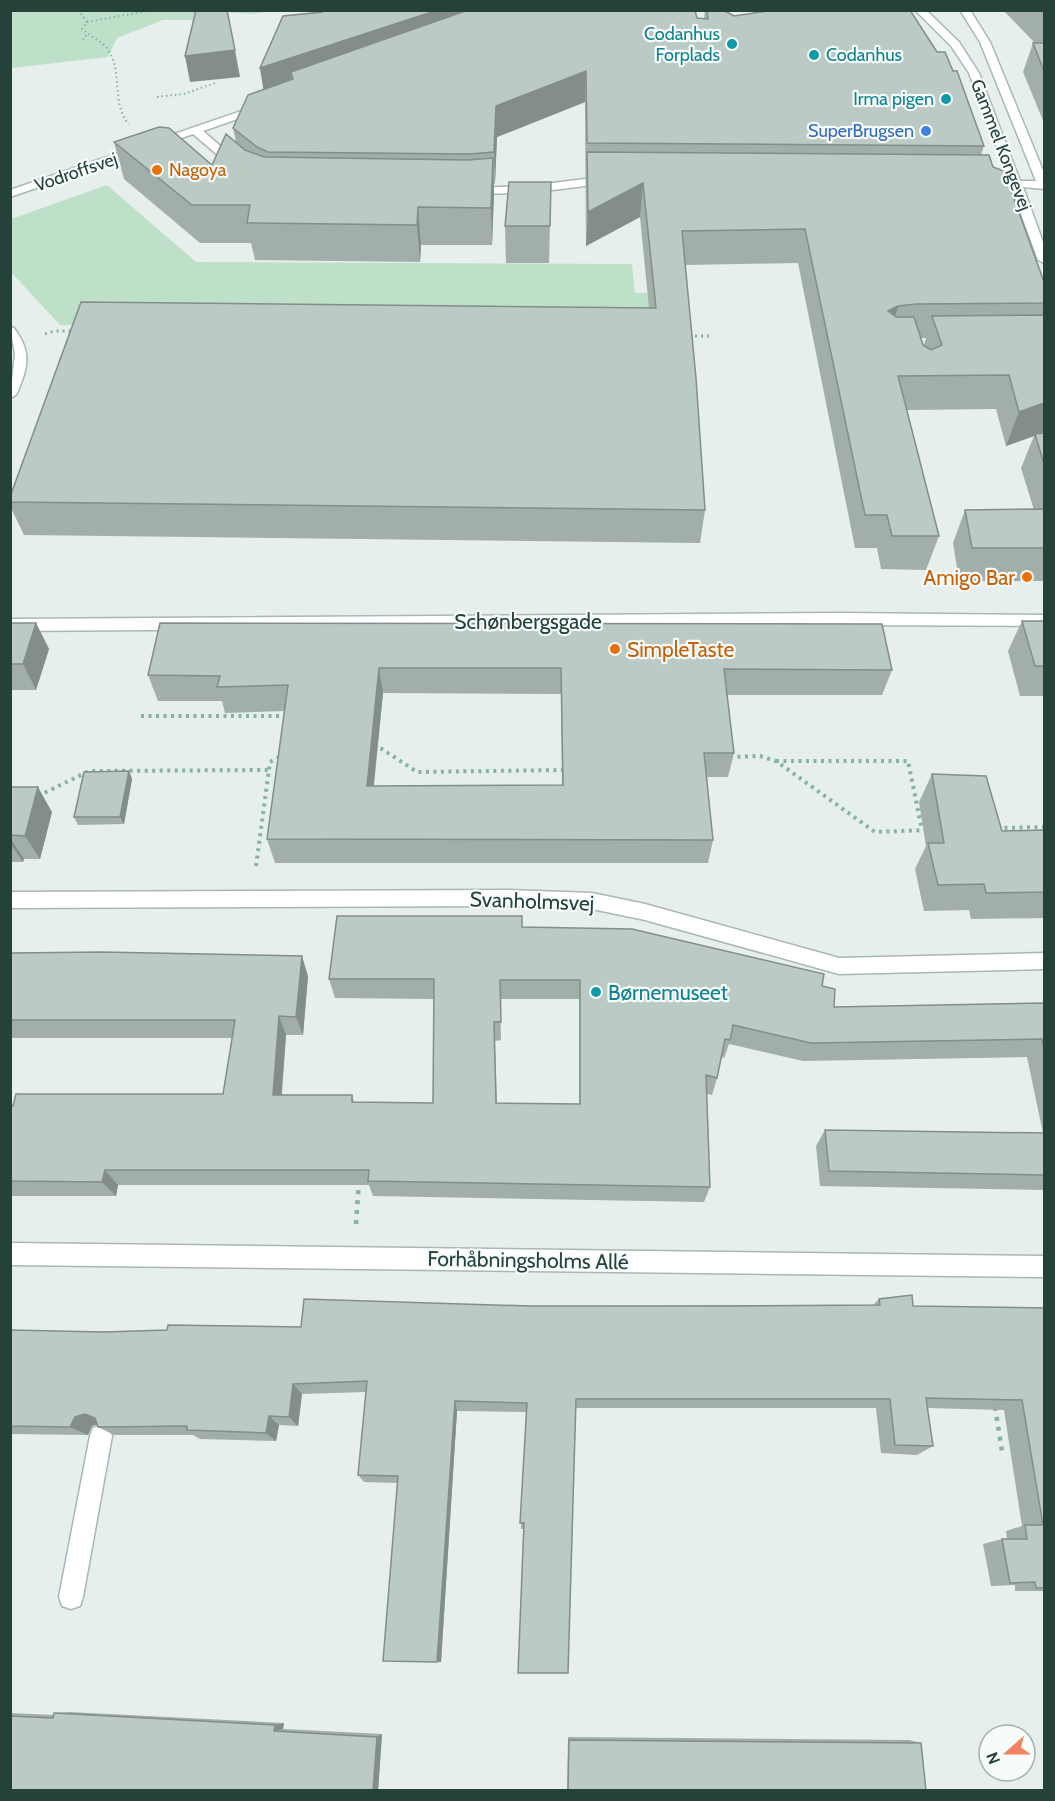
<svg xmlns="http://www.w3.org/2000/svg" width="1055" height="1801" font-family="Cabin,sans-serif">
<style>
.green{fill:#bfe0c8}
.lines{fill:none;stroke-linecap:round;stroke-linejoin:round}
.minor-casing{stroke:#a8b8b2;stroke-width:3}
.path-far3{stroke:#86b3a5;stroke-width:2;stroke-dasharray:1.5 3;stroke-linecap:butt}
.path-far2{stroke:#86b3a5;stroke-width:3;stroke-dasharray:2 4;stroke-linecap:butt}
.path-far1{stroke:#86b3a5;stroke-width:4;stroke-dasharray:3 4.5;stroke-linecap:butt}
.path{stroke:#86b3a5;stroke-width:4.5;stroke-dasharray:4 6;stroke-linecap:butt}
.minor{fill:#fff;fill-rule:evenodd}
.wall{fill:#a1aea9;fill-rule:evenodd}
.shaded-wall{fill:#838d89}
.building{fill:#bbcac4;stroke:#838d89;stroke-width:1.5;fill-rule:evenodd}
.culture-dot{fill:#0f9aa8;stroke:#f7fbf9;stroke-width:2}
.shop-dot{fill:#3f7fe0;stroke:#f7fbf9;stroke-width:2}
.food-dot{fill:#e8710a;stroke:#f7fbf9;stroke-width:2}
.labels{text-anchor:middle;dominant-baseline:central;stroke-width:4.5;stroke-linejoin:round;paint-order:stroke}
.far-culture-label{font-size:18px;fill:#0d838f;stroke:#f7fbf9;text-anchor:end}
.far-shop-label{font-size:18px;fill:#366cbe;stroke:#f7fbf9;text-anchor:end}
.far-street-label{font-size:18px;fill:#24423a;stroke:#f7fbf9}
.far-food-label{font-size:18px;fill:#c56008;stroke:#f7fbf9;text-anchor:start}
.food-label{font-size:21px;fill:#c56008;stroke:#f7fbf9;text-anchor:end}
.street-label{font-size:21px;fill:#24423a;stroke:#f7fbf9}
.culture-label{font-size:21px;fill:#0d838f;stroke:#f7fbf9;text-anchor:start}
</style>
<rect width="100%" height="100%" fill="#e6efeb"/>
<!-- green -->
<path class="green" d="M12 11H274L249 14 227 12 194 20H163L117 38 108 57 11 68Z
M107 185 196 262 632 264 635 293H664L683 330 60 325 11 272V219Z"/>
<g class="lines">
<!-- minor casing -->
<g class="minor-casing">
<path id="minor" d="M915 10H926L959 42 979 73 1020 181H1036L980 42 960 10H970L990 42 1044 173V189L1023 187 1044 245V263L1038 260 1011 187H985L979 184 985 181H1009L969 73 951 46Z
M262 104 267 107 266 109 203 131 241 164V168H233L193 134 10 197V190Z
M601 177 615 180 609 183 529 193 470 194 464 191 470 188 529 186Z
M10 327 14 328C28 347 30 361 21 383 18 390 18 396 10 398L15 354Z
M840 613 1044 615V626L840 625 10 631V619Z
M507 890 592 893 645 904 839 958 1044 953V969L839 974 645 920 592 909 507 906 10 908V892Z
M10 1243 1044 1256V1277L10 1265Z
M101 1425 109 1428 112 1436 83 1597 80 1606 71 1609 62 1606 59 1597 90 1436 93 1428Z"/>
</g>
<!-- path-far3 -->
<path class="path-far3" d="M78 10 87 22 82 29C92 38 104 41 110 53 122 74 112 107 129 124
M87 22 153 10
M83 40 87 34
M157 97 184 94 218 82"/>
<!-- path-far2 -->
<path class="path-far2" d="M45 334 54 331H76
M689 336H713"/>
<!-- path-far1 -->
<path class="path-far1" d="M141 716H287
M373 747 382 749 417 772 565 770
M730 757 760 756 776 761 875 832 926 830
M776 761H908L922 830
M38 796 89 771 269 770
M997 828 1044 827
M256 866 270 762 282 756"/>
<!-- path -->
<path class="path" d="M356 1224 359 1180
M995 1407 1002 1451"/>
<!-- minor -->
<use href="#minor" class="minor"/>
</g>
<!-- wall -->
<path class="wall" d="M317 10H695L697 18 704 19 705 10H723L984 146 981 155 993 167 1044 282V581H959L953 543 965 510H1034L1021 468 1034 436 1006 446 996 409 907 410 939 536 926 570 881 569 877 548H855L798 263 685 265 705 510 700 543 24 535 10 506V497L649 308 640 217 586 246 585 102 497 137 495 183 494 184 492 245H421L420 262 255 260 251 243H200L124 179 114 142 212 165 236 142 233 128 264 90 260 68 317 12ZM921 338H926L924 345Z
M1003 10H1044V123L1023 72 1033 43H1035Z
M551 182 549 263H506L505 226Z
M1022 621H1044V696H1020L1008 651Z
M10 623H36L49 649 36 690H10Z
M160 623 892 670 882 695H727L734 753 728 777H706L713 840 708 863H275L267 839 285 711 225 713 222 701H158L148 675ZM383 693 561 694 562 785 374 786Z
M129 771 132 779 124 824 78 825 74 817Z
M932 774 1002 831 1044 830V918L971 919 969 910 924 911 915 869 926 846 919 802Z
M10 787 52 812 40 859H24L23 862H10Z
M522 927 822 986 834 1007 1044 1003V1190L820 1186 816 1146 825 1130 1043 1133 1027 1057 803 1061 729 1044 724 1058 721 1057 717 1078 712 1095 707 1094 710 1187 704 1202 373 1196 369 1185H118L116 1196H10V1106L223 1094 232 1038H10V953L308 976 303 1035H286L282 1095H352L354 1102 433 1103 434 999 335 998 329 979ZM500 999H579V1104L497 1103 495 1041 501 1040Z
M879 1299 913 1306 1044 1308V1591H1015V1585L991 1586 983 1544 1002 1539H1007L1006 1531 1022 1526 1004 1410 927 1408 933 1446 917 1455 881 1453 876 1408H575L523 1529H521L526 1412 457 1411 441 1662 398 1483 364 1482 358 1475 366 1392 302 1394 298 1426 279 1425 276 1441 200 1439 193 1435H114L98 1427 97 1424 92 1426 88 1435 10 1434V1330L104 1332 301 1327 530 1306 873 1305Z
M70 1712 284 1723 283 1729 382 1734 378 1791H10V1713L54 1715V1713Z
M568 1737 909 1740 921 1743 926 1791H567Z"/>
<!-- shaded-wall -->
<path class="shaded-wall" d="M438 10H531L291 72 293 89 265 99 260 68Z
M235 50 240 77 190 82 185 56Z
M586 71 585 102 497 137 495 183 494 152 496 106Z
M493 158 494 195 492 245 491 208Z
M643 183 640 217 586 246 588 212Z
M418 207 421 245 420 262 417 225Z
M898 306 889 340 888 311Z
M1044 403V432L1035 434 1034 436 1006 446 1019 412Z
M36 623 49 649 36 690 23 664Z
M379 668 383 693 371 810 367 786Z
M129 771 132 779 124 824 120 817Z
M38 787 52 812 40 859 25 836Z
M10 838 24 859 23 862 10 843Z
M302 956 308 976 303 1035 296 1017Z
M279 1016 286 1035 280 1111 273 1095Z
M105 1170 118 1185 116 1196 102 1182Z
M293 1384 302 1394 298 1426 289 1417Z
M455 1401 457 1411 441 1662H437Z
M85 1414 102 1423 92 1426 88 1435 70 1427 75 1417Z
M269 1416 279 1425 276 1441 266 1433Z
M284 1723 283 1729 274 1731 275 1725Z
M382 1734 378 1791H373L377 1737Z"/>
<!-- building -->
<path class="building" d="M196 10H227L235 50 185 56Z
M321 10H438L260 68 283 16 322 12Z
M468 10H695L697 18 708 19 707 10H723L734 16 773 10H910L937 52H945L953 71H957L984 146 587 143 586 71 496 106 494 152 469 154 268 152 257 147 233 128 248 95 293 79 291 72Z
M1033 43H1044V71Z
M159 127 169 128 212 165 226 134 245 150 264 157 468 160 493 158 491 208 418 207 417 225 247 223 250 205H192L114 142Z
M587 152 989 155 993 167 1004 171 1044 282V303L916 304 898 306 888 311 896 317H914L923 345 931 350 942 345 932 316 1044 315V403L1019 412 1009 375 898 376 939 536H892L887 515H865L805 229 682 231 696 378 705 510 10 502V497L81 302 656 308 643 183 588 212Z
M509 182H551L550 226H505Z
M1044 433V464L1035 434Z
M1044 509V548H972L965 510Z
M1022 621H1044V666H1035Z
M10 623H36L23 664H10Z
M160 623 882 624 892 670 724 669 734 753H704L713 840 267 839 288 685 217 687 220 676 148 675ZM379 668H561L563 785 367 786Z
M129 771 120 817H74L84 772Z
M932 774 986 776 1002 831 1044 830V892L986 893 984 884 938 885 928 843H944Z
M10 787H38L25 836 10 835Z
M337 916H522V927L632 929 824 974 822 986 835 989 834 1007 1044 1003V1049L1042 1039 811 1043 733 1025 730 1040 725 1039 717 1078 706 1075 710 1187 368 1181 369 1170H105L102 1182 10 1181V1106H13L16 1094H223L235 1020H10V953L102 952 302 956 296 1017 279 1016 273 1095H352V1102L433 1103 434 979H329ZM500 980H580V1104L496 1103 494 1022H501Z
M825 1130 1044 1133V1175L829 1171Z
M912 1295 913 1306 1044 1308V1588H1036L1035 1582 1010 1583 1002 1539H1027L1025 1525H1043L1022 1400 926 1398 933 1446 895 1445 890 1399H576L568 1673H518L524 1523H520L527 1403 455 1401 437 1662 383 1661 398 1476 358 1475 367 1381 293 1384 289 1417 269 1416 266 1433 187 1430V1426L98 1427 95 1418 85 1414 75 1417 70 1427 10 1426V1330L104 1332 167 1330 168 1325 301 1327 304 1299 530 1306H736L880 1305 879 1299Z
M54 1713 275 1725 274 1731 377 1737 373 1791H10V1716L53 1718Z
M569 1740 921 1743 926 1791H568Z"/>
<!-- markers -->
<g class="culture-dot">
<circle cx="732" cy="44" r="6"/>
<circle cx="814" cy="55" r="6"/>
<circle cx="946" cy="99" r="6"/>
<circle cx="596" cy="992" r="6"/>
</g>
<circle class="shop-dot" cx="926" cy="131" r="6"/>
<g class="food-dot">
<circle cx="157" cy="170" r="6"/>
<circle cx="1027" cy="577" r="6"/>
<circle cx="615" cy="649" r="6"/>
</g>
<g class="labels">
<!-- far-culture labels -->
<g class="far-culture-label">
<text x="720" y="34">Codanhus<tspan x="720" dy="21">Forplads</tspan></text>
<text x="826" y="55" text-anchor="start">Codanhus</text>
<text x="934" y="99">Irma pigen</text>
</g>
<!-- far-shop labels -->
<g class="far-shop-label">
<text x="914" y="131">SuperBrugsen</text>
</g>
<!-- far-street labels -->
<g class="far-street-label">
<text transform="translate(1001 145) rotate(69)">Gammel Kongevej</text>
<text transform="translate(76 172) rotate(-19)">Vodroffsvej</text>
</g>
<!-- far-food labels -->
<g class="far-food-label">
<text x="169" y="170">Nagoya</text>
</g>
<!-- food labels -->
<g class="food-label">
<text x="1015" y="577">Amigo Bar</text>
<text x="627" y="649" text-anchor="start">SimpleTaste</text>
</g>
<!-- street labels -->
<g class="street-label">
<text x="528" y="621">Schønbergsgade</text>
<text transform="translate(532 901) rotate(2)">Svanholmsvej</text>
<text transform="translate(528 1260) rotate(1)">Forhåbningsholms Allé</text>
</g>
<!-- culture labels -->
<g class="culture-label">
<text x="608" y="992">Børnemuseet</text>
</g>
</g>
<!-- border -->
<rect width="1055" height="1801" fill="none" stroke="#24423a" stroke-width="24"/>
<!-- north arrow -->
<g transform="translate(1007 1753) rotate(249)"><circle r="28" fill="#f7fbf9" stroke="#a3b1ad" stroke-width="1.5"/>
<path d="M0-4.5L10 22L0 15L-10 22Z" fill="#f4845f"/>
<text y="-9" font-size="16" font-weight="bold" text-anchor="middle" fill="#24423a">N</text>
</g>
</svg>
